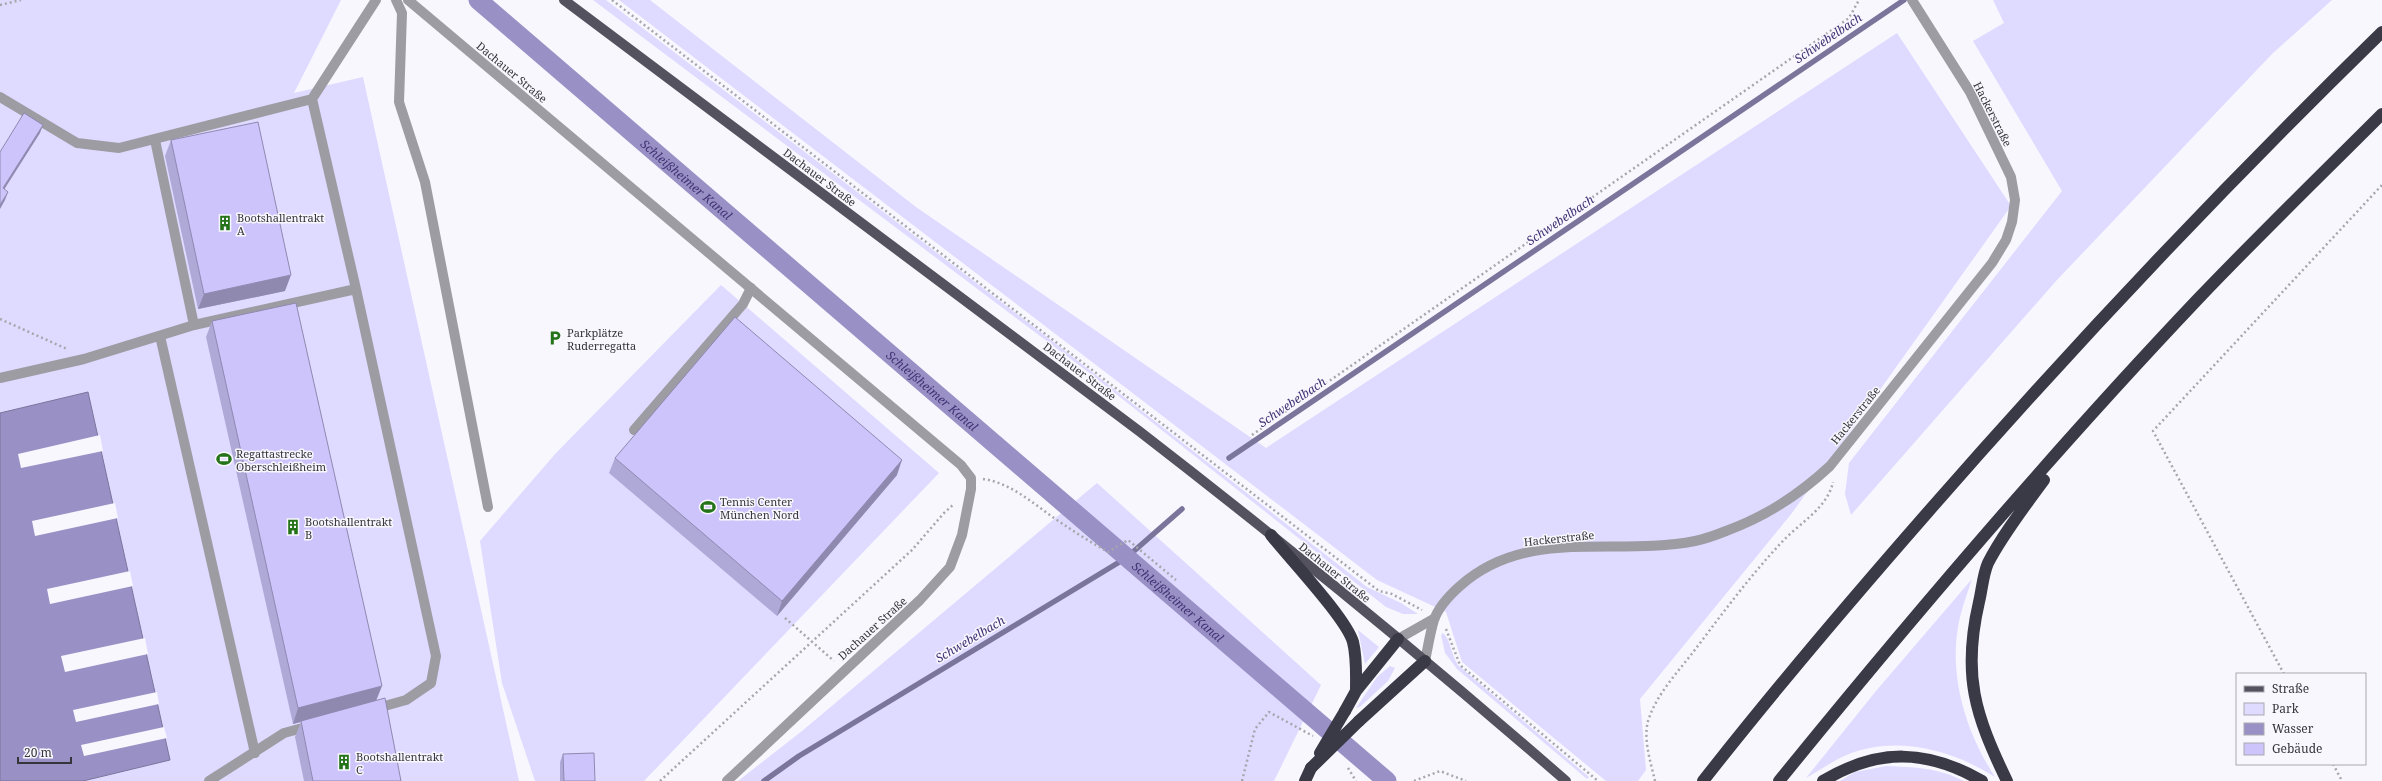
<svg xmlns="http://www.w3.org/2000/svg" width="2382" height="781" font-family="'Noto Serif',serif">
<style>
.green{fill:#dfdaff}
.water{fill:#9991c6;stroke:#7b759c}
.pier{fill:#f8f7fe}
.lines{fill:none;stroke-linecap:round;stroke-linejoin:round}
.stream{stroke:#7b759c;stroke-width:5.5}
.canal{stroke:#9991c6;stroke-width:19}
.path{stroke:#a7a6ad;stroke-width:2.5;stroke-dasharray:2 3;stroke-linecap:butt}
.lane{stroke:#9d9ca3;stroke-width:10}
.street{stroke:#9d9ca3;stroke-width:10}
.primary{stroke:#54525e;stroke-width:10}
.highway{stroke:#3a3946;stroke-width:12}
.highway-bridge{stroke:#3a3946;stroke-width:12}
.wall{fill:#afa9d8}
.shaded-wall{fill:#8f89b0}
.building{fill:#ccc4fb;stroke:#8f89b0}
.labels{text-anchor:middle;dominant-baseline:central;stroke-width:3;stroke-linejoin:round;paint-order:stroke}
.street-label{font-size:11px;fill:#35353b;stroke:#f8f7fe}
.poi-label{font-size:11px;fill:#35353b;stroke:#f8f7fe;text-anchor:start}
.water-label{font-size:12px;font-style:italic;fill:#423374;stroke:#f8f7fe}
</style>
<rect width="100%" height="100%" fill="#f8f7fe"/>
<!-- green -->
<path class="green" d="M0 0H341L294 93 363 77 519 781H0Z
M593 0H606L1055 343 1367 587 1401 603 1418 614H1403L1386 607 1092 375Z
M619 0H650L916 207 1266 448 1897 33 2011 206 1792 513 1640 699 1646 770 1638 781H1606L1462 662 1446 612 1377 580Z
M1993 0H2332L2272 54 2056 281 1851 515 1845 494 1849 463 2062 191 1973 41 2004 23Z
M721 285 939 473 644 781H535L502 683 480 541 556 453Z
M1097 483 1321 685 1274 781H738L802 731Z
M1972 579C1968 592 1963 604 1960 617 1947 672 1965 731 1995 777 1949 748 1889 733 1838 759 1827 765 1817 772 1806 778L1876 691Z
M1358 630 1379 647 1365 664Z
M1443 633C1451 640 1451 655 1458 665L1589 777 1587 779 1457 669 1445 653 1441 635Z
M1390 666 1395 668 1388 681 1360 707 1356 708 1377 677Z
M1886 766C1914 767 1939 768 1964 781H1840L1855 772Z"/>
<!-- water -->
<path class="water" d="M88 392 170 760 83 781H0V413Z"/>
<!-- pier -->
<path class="pier" d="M100 435 103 451 21 468 18 454Z
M115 503 118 518 35 536 32 521Z
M130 571 133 586 50 604 47 589Z
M145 638 148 654 65 672 61 656Z
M157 692 159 704 76 722 73 710Z
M164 727 167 738 84 756 81 745Z"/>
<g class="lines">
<!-- stream -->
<path class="stream" d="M1229 458 1904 0
M764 781 799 756 1126 558 1182 509"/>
<!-- canal -->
<path class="canal" id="s1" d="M478 0 1387 781"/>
<!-- path -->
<path class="path" d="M612 0 1379 591 1392 594 1422 610
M0 5 21 0
M0 319 67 349
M1252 435 1849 18 1859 0
M983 479C1014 483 1040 510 1066 526 1079 535 1094 544 1108 552L1128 540 1176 580
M785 618 834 661
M1446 629 1460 665 1598 781
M2284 674 2153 431 2382 185
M2333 764 2342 781
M1348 768 1356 781
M660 781 912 550 944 513 954 504
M1242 781 1255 729 1269 712 1313 736
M1414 781 1440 771 1466 781
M1655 781C1651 763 1643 740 1648 721 1656 695 1677 673 1694 651 1722 614 1750 576 1781 543 1799 523 1827 509 1833 482"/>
<!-- lane -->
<path class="lane" d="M396 0 402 13 399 102 425 182 488 507
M0 97 77 143 119 148 312 99
M155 140 194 325
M160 336 255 753
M0 378 84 359 194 325 356 289
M634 430 743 304 751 288
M374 709 406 700 431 683 436 656 356 289 312 99 376 0
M209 781 284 733 310 726"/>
<!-- street -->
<path class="street" d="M408 0 961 465 971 478V489L962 535 950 567 920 600 727 781
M1398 639 1435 618
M1425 661C1428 647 1430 633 1434 620 1438 608 1451 594 1460 586 1527 526 1615 557 1695 541 1705 539 1716 535 1726 531 1767 516 1799 495 1830 466L1992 263 2006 240 2012 222 2015 200 2011 177 1970 92 1912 0"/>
<!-- primary -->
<path class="primary" d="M564 0 1139 431C1284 543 1427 660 1566 781"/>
<!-- highway -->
<path class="highway" d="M1271 535C1289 558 1346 618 1353 642 1357 658 1356 675 1356 691
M1345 711 1356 691 1398 639
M1359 721 1425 661
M1305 781 1311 768
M1703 781C1775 689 1851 600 1928 512 2073 346 2224 186 2382 32
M1779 781C1913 616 2051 454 2197 300 2257 237 2320 176 2382 114
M1823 781C1878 748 1927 749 1982 781
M2007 781C1975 715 1962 675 1979 602 1982 590 1983 574 1988 563 2003 534 2025 506 2044 480"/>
<!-- highway-bridge -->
<path class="highway-bridge" d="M1320 753 1345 711
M1311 768 1359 721"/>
</g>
<!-- wall -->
<path class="wall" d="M171 140 285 291 198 309 165 156Z
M212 321 376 701 401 781H304L295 737 301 722 293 724 206 337Z
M615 458 897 475 777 616 609 473Z
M563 754 595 781H560V762Z"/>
<!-- shaded-wall -->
<path class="shaded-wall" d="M43 125 40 133 0 196 3 188Z
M8 192 5 200 0 209V205Z
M291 275 285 291 198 309 204 294Z
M902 460 897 475 777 616 782 601Z
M382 686 376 701 293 724 298 708Z"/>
<!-- building -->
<path class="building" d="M24 113 43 125 3 188 8 192 0 205V152Z
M258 122 291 275 204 294 171 140Z
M296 303 382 686 298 708 212 321Z
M735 317 902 460 782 601 615 458Z
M385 698 401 781H313L301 721Z
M594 753 595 781H564L563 754Z"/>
<!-- icons -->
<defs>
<g id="building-bare" transform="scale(1.2)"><path d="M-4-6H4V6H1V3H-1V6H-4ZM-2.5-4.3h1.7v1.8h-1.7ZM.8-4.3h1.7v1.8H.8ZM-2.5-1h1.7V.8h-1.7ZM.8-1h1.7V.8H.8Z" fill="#247319" stroke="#f8f7fe" stroke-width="2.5" paint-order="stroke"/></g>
<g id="parking-bare" transform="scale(1.2)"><path d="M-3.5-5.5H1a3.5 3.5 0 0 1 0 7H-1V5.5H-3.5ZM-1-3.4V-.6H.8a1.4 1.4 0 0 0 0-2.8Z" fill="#247319" stroke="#f8f7fe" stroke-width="2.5" paint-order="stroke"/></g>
<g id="stadium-bare" transform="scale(1.2)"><path d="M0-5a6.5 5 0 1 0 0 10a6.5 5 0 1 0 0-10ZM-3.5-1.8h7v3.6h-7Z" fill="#247319" stroke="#f8f7fe" stroke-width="2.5" paint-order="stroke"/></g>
</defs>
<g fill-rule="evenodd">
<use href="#building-bare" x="225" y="223"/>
<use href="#parking-bare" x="555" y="338"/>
<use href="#stadium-bare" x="224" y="459"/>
<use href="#stadium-bare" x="708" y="507"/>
<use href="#building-bare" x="293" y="527"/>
<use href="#building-bare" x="344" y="762"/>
</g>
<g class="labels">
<!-- street labels -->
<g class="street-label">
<text transform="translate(512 72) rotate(40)">Dachauer Straße</text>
<text transform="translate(1993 114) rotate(63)">Hackerstraße</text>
<text transform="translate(820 177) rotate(37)">Dachauer Straße</text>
<text transform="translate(1080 371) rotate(37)">Dachauer Straße</text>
<text transform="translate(1855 415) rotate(-51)">Hackerstraße</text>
<text transform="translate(1559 538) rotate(-6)">Hackerstraße</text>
<text transform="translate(1335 572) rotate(39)">Dachauer Straße</text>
<text transform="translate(872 628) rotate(-42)">Dachauer Straße</text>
</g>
<!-- poi labels -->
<g class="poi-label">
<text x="237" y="217">Bootshallentrakt<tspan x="237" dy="13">A</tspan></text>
<text x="567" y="332">Parkplätze<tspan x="567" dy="13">Ruderregatta</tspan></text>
<text x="236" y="453">Regattastrecke<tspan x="236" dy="13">Oberschleißheim</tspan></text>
<text x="720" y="501">Tennis Center<tspan x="720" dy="13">München Nord</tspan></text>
<text x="305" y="521">Bootshallentrakt<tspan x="305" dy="13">B</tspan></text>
<text x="356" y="756">Bootshallentrakt<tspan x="356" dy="13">C</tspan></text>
</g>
<!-- water labels -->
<g class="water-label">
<text transform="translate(1828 38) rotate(-34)">Schwebelbach</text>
<text stroke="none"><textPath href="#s1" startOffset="275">Schleißheimer Kanal</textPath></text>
<text transform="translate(1560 220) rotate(-34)">Schwebelbach</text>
<text stroke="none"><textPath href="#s1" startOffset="599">Schleißheimer Kanal</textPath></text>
<text transform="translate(1292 402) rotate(-34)">Schwebelbach</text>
<text stroke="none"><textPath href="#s1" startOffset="923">Schleißheimer Kanal</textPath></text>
<text transform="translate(970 639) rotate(-31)">Schwebelbach</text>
</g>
</g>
<!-- legend -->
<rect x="2236" y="673" width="130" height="92" fill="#f8f7fe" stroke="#aaa9b0"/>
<rect x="2244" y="686" width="20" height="6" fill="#54525e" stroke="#aaa9b0"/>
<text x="2272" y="693" font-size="12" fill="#35353b">Straße</text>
<rect x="2244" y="703" width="20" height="12" fill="#dfdaff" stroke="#aaa9b0"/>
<text x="2272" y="713" font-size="12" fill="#35353b">Park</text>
<rect x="2244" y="723" width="20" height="12" fill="#9991c6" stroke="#aaa9b0"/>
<text x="2272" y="733" font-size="12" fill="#35353b">Wasser</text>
<rect x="2244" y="743" width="20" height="12" fill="#ccc4fb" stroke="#aaa9b0"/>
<text x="2272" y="753" font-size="12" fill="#35353b">Gebäude</text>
<!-- scale -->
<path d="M18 757v6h53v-6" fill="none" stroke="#35353b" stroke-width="2"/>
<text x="24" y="757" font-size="12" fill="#35353b" stroke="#f8f7fe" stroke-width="3" paint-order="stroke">20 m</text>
</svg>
